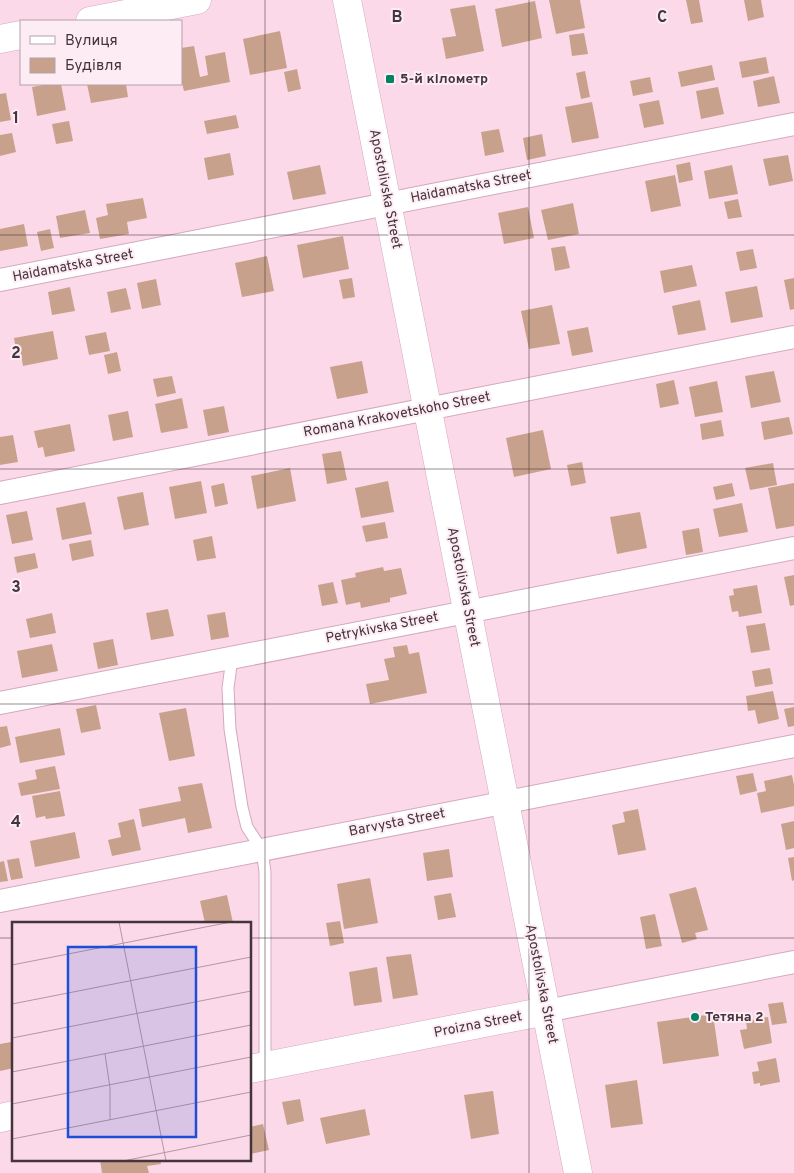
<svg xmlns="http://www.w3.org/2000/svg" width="794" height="1173" font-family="Overpass,sans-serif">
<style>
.building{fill:#c8a18d}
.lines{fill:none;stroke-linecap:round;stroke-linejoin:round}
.lane-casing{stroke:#d3a9bd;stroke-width:13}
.street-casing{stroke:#d3a9bd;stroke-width:24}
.secondary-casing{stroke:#d3a9bd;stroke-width:29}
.lane{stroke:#fff;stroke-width:11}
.street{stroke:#fff;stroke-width:22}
.secondary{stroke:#fff;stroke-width:28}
.grid{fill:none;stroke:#44343b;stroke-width:1;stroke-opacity:0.55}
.poi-dot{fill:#018263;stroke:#fdecf4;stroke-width:2}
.labels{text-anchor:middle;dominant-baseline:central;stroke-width:4;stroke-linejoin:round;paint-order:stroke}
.poi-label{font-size:14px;font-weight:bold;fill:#44343b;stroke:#fdecf4;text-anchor:start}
.street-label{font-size:14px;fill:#44343b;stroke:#fdecf4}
.inset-road{fill:none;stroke:#b297a3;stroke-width:1}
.view{fill:#1d4ed8;fill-opacity:0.15;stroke:#1d4ed8;stroke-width:2.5}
.inset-edge{fill:none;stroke:#44343b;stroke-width:2.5}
.grid-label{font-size:16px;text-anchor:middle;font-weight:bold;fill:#44343b;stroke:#fdecf4;stroke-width:4;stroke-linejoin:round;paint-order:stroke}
</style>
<rect width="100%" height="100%" fill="#fcd9e9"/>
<!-- building -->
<path class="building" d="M549 0H580L585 28 556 34Z
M686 0H699L703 22 691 24Z
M744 0H761L764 17 748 21Z
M535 1 542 38 502 47 495 9Z
M475 5 484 51 446 59 442 38 456 36 450 9Z
M280 31 287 68 250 75 243 39Z
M584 33 588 54 572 56 569 35Z
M194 46 200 77 208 75 205 56 225 52 230 82 184 91 181 79V48Z
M766 57 769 73 742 78 739 62Z
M712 65 715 80 681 87 678 72Z
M297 69 301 89 288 92 284 72Z
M585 71 590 97 581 99 576 73Z
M774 76 780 103 758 107 753 81Z
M650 77 653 92 633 96 630 81Z
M49 84H61L66 110 37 116 32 87Z
M87 84H126L128 97 91 103Z
M718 87 724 114 701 119 696 91Z
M6 93 11 120 0 122V94Z
M659 100 664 124 644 128 639 104Z
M592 102 599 138 572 143 565 107Z
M236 115 239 128 207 134 204 121Z
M69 121 73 141 56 144 52 124Z
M499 129 504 152 485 156 481 132Z
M12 133 16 152 0 156V135Z
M542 134 546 156 527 160 523 138Z
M230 153 234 175 208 180 204 158Z
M788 155 793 181 769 186 763 159Z
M690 162 693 180 679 183 676 165Z
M320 165 326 194 293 200 287 172Z
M732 165 738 194 709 199 704 171Z
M675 175 681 206 651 212 645 181Z
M143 198 147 218 127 222 129 234 100 239 96 218 108 215 106 204Z
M738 199 742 217 728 219 724 202Z
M573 203 579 234 548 240 541 210Z
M528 207 534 238 504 244 498 213Z
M85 210 90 233 60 238 56 216Z
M24 224 28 246 0 251V229Z
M50 229 54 248 41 251 37 232Z
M343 236 349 269 303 278 297 245Z
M565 246 570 268 555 271 551 248Z
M753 249 757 268 740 271 736 252Z
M267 256 274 291 242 297 235 263Z
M692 265 697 286 664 293 660 271Z
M352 278 355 297 343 299 339 280Z
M794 278V309L790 310 784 280Z
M156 279 161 305 142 309 137 283Z
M757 286 763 317 731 323 725 292Z
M70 287 75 311 52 315 48 292Z
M126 288 131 309 111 313 107 292Z
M700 300 706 330 678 335 672 306Z
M552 305 560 344 529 349 521 311Z
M588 327 593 352 572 356 567 331Z
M53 331 58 359 23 366 20 349 16 350 14 338Z
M106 332 110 351 89 355 85 336Z
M117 352 121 371 108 374 104 355Z
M362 361 368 393 337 399 330 367Z
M774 371 781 402 751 408 745 376Z
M172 376 176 393 157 397 153 379Z
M674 380 679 404 660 408 656 384Z
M717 381 723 412 695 417 689 387Z
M182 398 188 428 161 433 155 404Z
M224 406 229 432 208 436 203 410Z
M128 411 133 437 113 441 108 415Z
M789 417 793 434 764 440 761 422Z
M721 420 724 436 702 440 700 424Z
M70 424 75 451 45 457 43 447 38 448 34 431Z
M543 430 551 469 514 477 506 438Z
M13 435 18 462 0 465V437Z
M341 451 347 480 327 484 322 454Z
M582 462 586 483 571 486 567 465Z
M773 463 777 485 750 490 745 468Z
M290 468 296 501 257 509 251 476Z
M201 481 207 513 175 519 169 487Z
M388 481 394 512 361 518 355 488Z
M224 483 228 504 215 507 211 486Z
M732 483 735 496 716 500 713 487Z
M794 483V526L776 529 768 488Z
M143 492 149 525 124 530 117 497Z
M85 502 92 534 62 540 56 508Z
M742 503 748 532 719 537 713 509Z
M27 511 33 540 12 544 6 515Z
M640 512 647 548 617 554 610 517Z
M385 522 388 538 366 542 362 526Z
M699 528 703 552 686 555 682 531Z
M212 536 216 558 197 561 193 540Z
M91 540 94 556 72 561 69 544Z
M35 553 38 568 17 573 14 557Z
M383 567 384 571 401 568 407 594 390 598V602L361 608 360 602 346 605 341 580 356 577 355 573Z
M794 575V605L790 606 784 577Z
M333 582 338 603 322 606 318 585Z
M757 585 762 613 739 617 738 611 732 612 729 596 734 595 733 589Z
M168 609 174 636 151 640 146 613Z
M225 612 229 637 211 640 207 615Z
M52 613 56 633 30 638 26 619Z
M765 623 770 650 751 653 746 626Z
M113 639 118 665 98 669 93 643Z
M52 644 58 671 22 678 17 651Z
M407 645 409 654 419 652 427 693 370 704 366 684 389 680 384 659 395 657 393 647Z
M770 668 773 684 755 687 752 671Z
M773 691 779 719 758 724 755 710 748 711 746 696Z
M96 705 101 729 81 733 76 709Z
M794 707V726L788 727 784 709Z
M186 708 195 756 169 761 159 713Z
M7 726 11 745 0 748V727Z
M60 728 65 755 20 763 15 737Z
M55 766 60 789 21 796 18 783 37 779 35 770Z
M753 773 757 791 740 795 736 776Z
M792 775 794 785V806L761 813 757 793 766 791 764 781Z
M202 783 212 828 188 833 185 818 142 827 139 809 181 801 178 787Z
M60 791 65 816 46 819 45 816 36 818 32 796Z
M638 809 646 850 618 855 612 825 625 822 623 812Z
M134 819 141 850 112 856 108 840 121 837 118 823Z
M794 821V848L786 850 781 824Z
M75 832 80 858 35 867 30 841Z
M449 849 453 877 427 881 423 853Z
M794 857V880L792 881 788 858Z
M19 858 23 878 11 880 7 860Z
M4 861 8 881 0 882V862Z
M370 878 378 923 344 929 337 884Z
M696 887 708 930 695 933 697 939 682 943 669 894Z
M451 893 456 917 438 920 434 896Z
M227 895 233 923H205L200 901Z
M655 914 662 946 646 949 640 917Z
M340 921 344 943 330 946 326 923Z
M411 954 418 995 393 999 386 957Z
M377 967 382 1002 354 1006 349 972Z
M783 1002 787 1023 772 1025 768 1004Z
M713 1014 719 1056 663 1064 657 1022Z
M768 1017 772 1043 744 1049 740 1030 747 1029 746 1021Z
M11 1042 14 1055V1068L0 1071V1044Z
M776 1058 780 1082 760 1086V1083L754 1084 752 1072 759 1071 757 1062Z
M637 1080 643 1124 611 1128 605 1085Z
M493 1091 499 1134 471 1139 464 1095Z
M300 1099 304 1121 287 1125 282 1102Z
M365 1109 370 1135 326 1144 320 1118Z
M263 1124 269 1150 250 1154V1127Z
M104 1159H160L161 1164 147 1166 149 1173H102L100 1160Z"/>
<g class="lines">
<!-- lane casing -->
<g class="lane-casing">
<path id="lane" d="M232 658 228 688 230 729 242 807 247 827 262 850 265 872V1066"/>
</g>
<!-- street casing -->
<g class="street-casing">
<path id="street" d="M0 280 794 124
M0 493 794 337
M0 703 794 548
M0 901 794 746
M546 1011 794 962"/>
</g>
<!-- secondary casing -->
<g class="secondary-casing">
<path id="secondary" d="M347 0 578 1173
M90 21 197 0
M0 39 21 35
M250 1069 546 1011
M0 1118 14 1115"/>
</g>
<!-- lane -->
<use href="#lane" class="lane"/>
<!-- street -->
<use href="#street" class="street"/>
<!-- secondary -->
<use href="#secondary" class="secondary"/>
</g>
<!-- grid -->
<path class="grid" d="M265 0V1173M529 0V1173M0 235H794M0 469H794M0 704H794M0 938H14M250 938H794"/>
<!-- markers -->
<g class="poi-dot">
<rect x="385" y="74" width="10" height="10" rx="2.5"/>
<circle cx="695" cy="1017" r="5"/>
</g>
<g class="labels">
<!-- poi labels -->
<g class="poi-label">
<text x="400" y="79">5-й кілометр</text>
<text x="705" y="1017">Тетяна 2</text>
</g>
<!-- street labels -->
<g class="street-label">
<text transform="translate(471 187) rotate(-11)">Haidamatska Street</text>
<text transform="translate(385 189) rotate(79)">Apostolivska Street</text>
<text transform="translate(73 266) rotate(-11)">Haidamatska Street</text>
<text transform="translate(397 415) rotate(-11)">Romana Krakovetskoho Street</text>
<text transform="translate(463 587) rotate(79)">Apostolivska Street</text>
<text transform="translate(382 628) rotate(-11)">Petrykivska Street</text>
<text transform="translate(397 823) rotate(-11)">Barvysta Street</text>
<text transform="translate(541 984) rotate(79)">Apostolivska Street</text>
<text transform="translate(478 1025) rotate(-11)">Proizna Street</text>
</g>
</g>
<!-- overview -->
<g transform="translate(12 922)">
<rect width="239" height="239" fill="#fcd9e9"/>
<path class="inset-road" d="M107 0 154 239M0 43 219 0M0 82 239 35M0 116 239 69M93 132 98 166V198M0 150 239 103M0 182 239 135M0 217 239 170M111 239 239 213"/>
<path class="view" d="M56 25H184V215H56Z"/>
<rect width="239" height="239" class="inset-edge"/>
</g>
<g class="grid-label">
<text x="397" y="22">B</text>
<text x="662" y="22">C</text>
<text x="16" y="123">1</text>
<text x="16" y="358">2</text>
<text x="16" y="592">3</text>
<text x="16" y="827">4</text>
</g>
<!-- legend -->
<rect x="20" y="20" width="162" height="65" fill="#fdecf4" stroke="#b3a2aa"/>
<rect x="30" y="36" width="25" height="8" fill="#ffffff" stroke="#b3a2aa"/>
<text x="65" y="45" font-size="15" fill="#44343b">Вулиця</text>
<rect x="30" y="58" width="25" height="15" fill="#c8a18d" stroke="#b3a2aa"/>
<text x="65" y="70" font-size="15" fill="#44343b">Будівля</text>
</svg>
